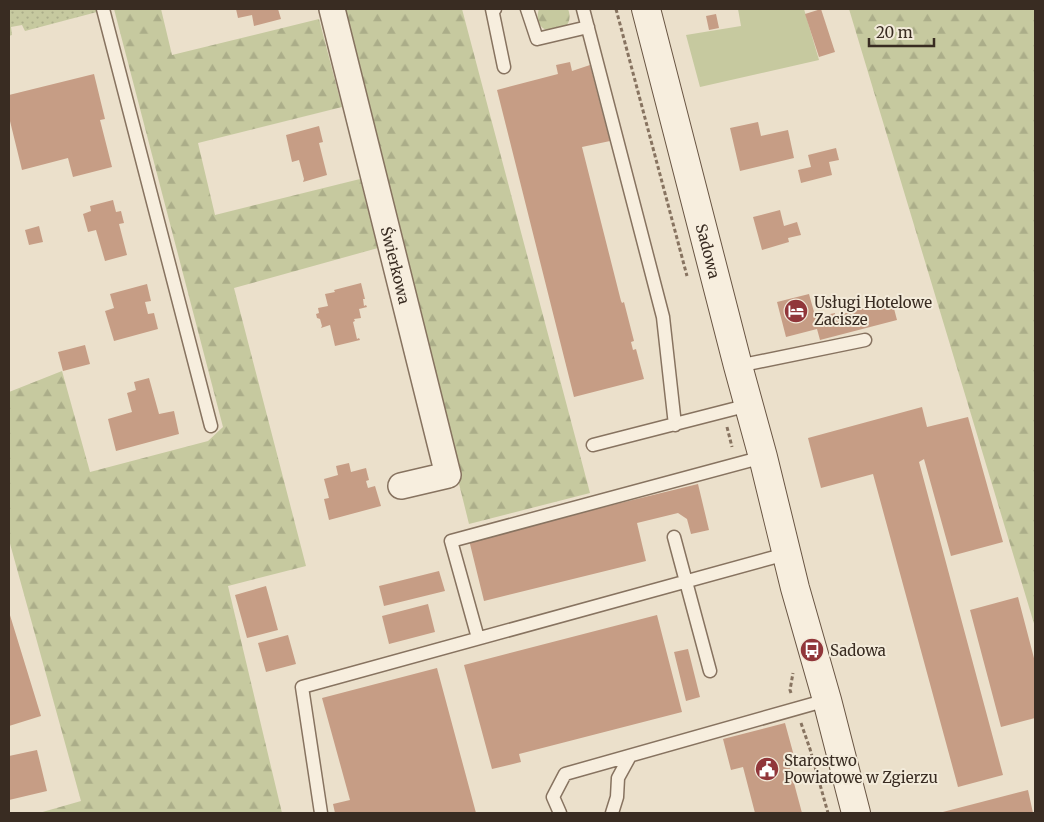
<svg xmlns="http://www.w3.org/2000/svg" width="1044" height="822" font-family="Merriweather,serif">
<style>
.grass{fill:url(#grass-dots)}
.forest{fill:url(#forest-firs)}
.garden{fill:#c6c99f}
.building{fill:#c69d85}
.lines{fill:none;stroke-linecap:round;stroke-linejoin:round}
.lane-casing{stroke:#877360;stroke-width:15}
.street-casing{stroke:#877360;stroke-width:28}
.secondary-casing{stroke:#695543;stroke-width:30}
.path{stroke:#877360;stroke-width:3;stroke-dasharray:4 2.5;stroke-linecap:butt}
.lane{stroke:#f7eede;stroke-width:12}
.street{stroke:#f7eede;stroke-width:25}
.secondary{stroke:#f7eede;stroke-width:28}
.labels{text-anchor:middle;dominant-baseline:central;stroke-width:4;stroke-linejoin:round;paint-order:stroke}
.street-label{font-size:15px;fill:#392c22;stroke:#f3ebda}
.poi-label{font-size:15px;fill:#392c22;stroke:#f3ebda;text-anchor:start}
</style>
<defs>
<pattern id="grass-dots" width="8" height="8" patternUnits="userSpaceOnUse" patternTransform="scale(1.25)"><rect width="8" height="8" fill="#c6c99f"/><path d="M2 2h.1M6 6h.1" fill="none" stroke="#abad89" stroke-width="1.8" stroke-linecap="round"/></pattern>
<pattern id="forest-firs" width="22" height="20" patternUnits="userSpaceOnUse" patternTransform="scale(1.25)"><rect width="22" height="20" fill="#c6c99f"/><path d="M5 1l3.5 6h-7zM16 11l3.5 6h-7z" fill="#abad89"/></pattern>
</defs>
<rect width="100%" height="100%" fill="#ebe0cb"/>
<!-- grass -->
<path class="grass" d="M9 9H96L97 12 25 31 22 25 11 27 12 35 9 36Z"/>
<!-- forest -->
<path class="forest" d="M114 9H161L172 55 319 19 342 107 198 143 215 215 360 179 378 248 234 288 306 566 228 586 282 813H39L81 801 9 540V392L62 371 90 472 208 441 223 427Z
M341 9H462L590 493 469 524Z
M539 9H568C579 37 529 40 539 9Z
M849 9H1035V627Z"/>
<!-- garden -->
<path class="garden" d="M738 9H804L819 60 700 87 686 35 741 26Z"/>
<!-- building -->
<path class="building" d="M236 9H278L281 19 254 26 252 15 238 18Z
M821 9 835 52 819 57 805 14Z
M716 14 719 28 709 30 706 16Z
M570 62 572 71 590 65 610 141 582 147 621 301 622 303 624 302 634 341 631 342 633 350 636 349 644 379 574 397 497 90 558 74 556 65Z
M94 74 105 119 100 120 112 167 73 177 68 158 22 170 9 117V95Z
M758 122 761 136 788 130 794 158 740 171 730 128Z
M319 126 323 142 319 143 327 175 303 182 304 179 299 160 292 162 286 135Z
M836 148 839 160 829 162 832 175 801 183 798 170 811 167 808 155Z
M113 200 116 212 121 211 124 223 119 224 127 255 105 261 96 230 88 232 83 214 91 211 90 206Z
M780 210 784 226 797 222 801 235 788 238 789 242 762 250 753 217Z
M39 226 43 242 29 245 25 230Z
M361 283 365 299H363L364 306 366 305 367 307 359 309 361 318 354 319 355 321 353 322 357 339 359 338 360 340 335 346 330 325 321 328 322 326 320 319 317 318 316 314 319 313 318 308 328 306 325 294 335 292 334 290Z
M147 284 151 301 145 302 148 314 154 313 158 329 114 341 105 311 114 308 110 294Z
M809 294 816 319 821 318V316L835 313V316L892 301 897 320 820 340 817 329 786 337 777 302Z
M85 345 90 364 63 371 58 352Z
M149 378 159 414 174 411 179 434 116 451 108 419 132 412 127 393 136 390 134 382Z
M922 407 927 427 968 417 1003 542 951 556 924 459 919 462 1003 775 958 787 873 474 821 488 808 438Z
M349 463 351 472 366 468 369 480 366 481 368 488 375 486 381 506 329 520 324 499 329 498 324 479 338 475 336 466Z
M698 484 709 530 691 534 687 519 678 513 637 523 646 561 484 601 469 540Z
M439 571 445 591 384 606 379 586Z
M266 586 278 630 247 638 235 595Z
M1018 597 1035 662V718L1001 727 970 610Z
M428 604 435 632 389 644 382 616Z
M9 612 41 716 9 726Z
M657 615 682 712 519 754 521 762 492 769 464 665Z
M288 635 296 664 266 672 258 643Z
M688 649 700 697 686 701 674 652Z
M437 668 476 813H335L333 804 350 800 322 698Z
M785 723 794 756 787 757 802 813H755L743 767 731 770 723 739Z
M37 750 47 791 9 800V756Z
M1028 790 1033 813H939Z"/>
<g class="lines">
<!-- lane casing -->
<g class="lane-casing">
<path id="lane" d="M103 9 211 426
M495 9H492L504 67
M527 9 537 39 588 27
M583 9 663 317 675 425
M738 366 865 340
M593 445 749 405
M674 537 710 671
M478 638 451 541 763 457
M321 813 302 687 786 554
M560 813 553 797 565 774 827 700
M612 813 617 797 618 778 630 756"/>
</g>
<!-- street casing -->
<g class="street-casing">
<g id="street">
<path id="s1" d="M332 9 448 475 401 486"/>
</g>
</g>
<!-- secondary casing -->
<g class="secondary-casing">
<g id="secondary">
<path id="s2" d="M646 9 738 366 763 457 795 588 827 700 856 813"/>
</g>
</g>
<!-- path -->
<path class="path" d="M616 9 687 276
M727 427 732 447
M791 693 790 690 793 673
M801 723 810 749 828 813"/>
<!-- lane -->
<use href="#lane" class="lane"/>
<!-- street -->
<use href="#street" class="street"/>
<!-- secondary -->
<use href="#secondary" class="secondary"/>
</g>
<!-- icons -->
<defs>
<g id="hotel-disc" transform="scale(1.25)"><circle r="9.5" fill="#91363a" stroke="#f3ebda"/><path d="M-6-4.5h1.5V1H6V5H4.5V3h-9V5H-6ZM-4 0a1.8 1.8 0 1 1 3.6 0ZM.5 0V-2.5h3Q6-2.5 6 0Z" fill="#fff"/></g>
<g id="bus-disc" transform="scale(1.25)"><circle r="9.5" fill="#91363a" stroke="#f3ebda"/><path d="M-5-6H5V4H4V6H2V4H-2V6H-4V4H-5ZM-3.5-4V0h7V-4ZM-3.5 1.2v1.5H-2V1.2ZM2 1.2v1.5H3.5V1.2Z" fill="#fff"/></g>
<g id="civic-disc" transform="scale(1.25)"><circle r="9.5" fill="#91363a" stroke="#f3ebda"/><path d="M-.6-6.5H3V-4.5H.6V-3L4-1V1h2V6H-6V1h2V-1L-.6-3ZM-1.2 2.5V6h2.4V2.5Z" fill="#fff"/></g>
</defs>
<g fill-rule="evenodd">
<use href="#hotel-disc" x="796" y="311"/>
<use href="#bus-disc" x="812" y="650"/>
<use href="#civic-disc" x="767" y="769"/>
</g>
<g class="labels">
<!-- street labels -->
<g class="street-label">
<text stroke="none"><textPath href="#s2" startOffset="250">Sadowa</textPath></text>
<text stroke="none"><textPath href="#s1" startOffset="264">Świerkowa</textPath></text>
</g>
<!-- poi labels -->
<g class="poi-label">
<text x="814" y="302">Usługi Hotelowe<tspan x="814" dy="17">Zacisze</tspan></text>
<text x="830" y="650">Sadowa</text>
<text x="784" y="760">Starostwo<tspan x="784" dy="17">Powiatowe w Zgierzu</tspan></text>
</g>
</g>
<!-- border -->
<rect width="1044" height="822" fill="none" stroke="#392c22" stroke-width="20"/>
<!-- scale -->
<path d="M869 38v8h65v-8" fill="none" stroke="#392c22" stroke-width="2.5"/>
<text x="876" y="38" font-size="15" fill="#392c22" stroke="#f3ebda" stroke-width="4" paint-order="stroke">20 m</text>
</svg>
